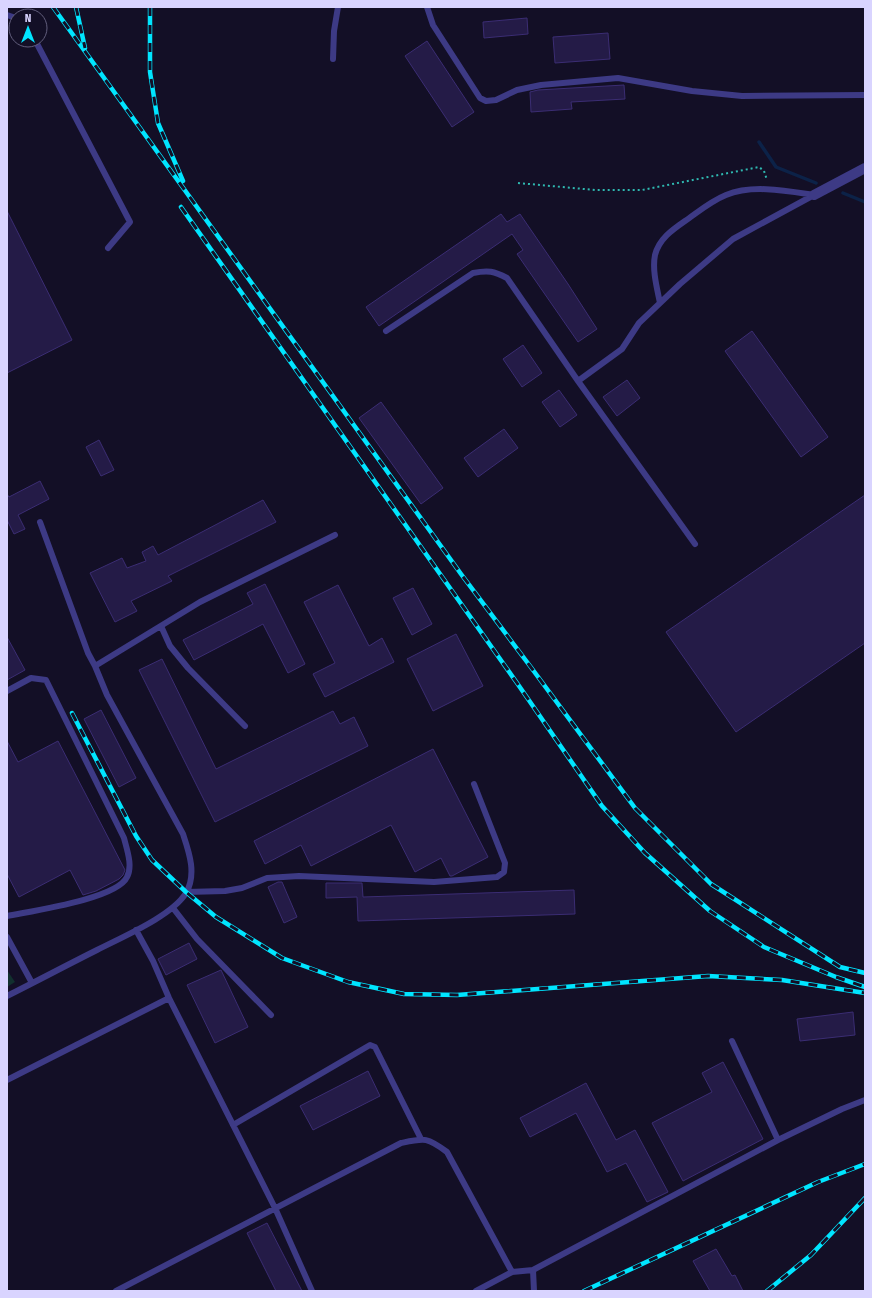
<svg xmlns="http://www.w3.org/2000/svg" width="872" height="1298" font-family="'Fira Sans Condensed',sans-serif">
<style>
.green{fill:#12302f}
.lines{fill:none;stroke-linecap:round;stroke-linejoin:round}
.stream{stroke:#0c2248;stroke-width:3.5}
.building{fill:#241b47;stroke:#3b2d73}
.path{stroke:#2fb8b0;stroke-width:2;stroke-dasharray:2 3;stroke-linecap:butt}
.lane{stroke:#3d3a85;stroke-width:6}
.street{stroke:#3d3a85;stroke-width:10}
.rail-casing{stroke:#00e5ff;stroke-width:4.5}
.rail{stroke:#130f26;stroke-width:3;stroke-dasharray:9;stroke-linecap:butt}
</style>
<rect width="100%" height="100%" fill="#130f26"/>
<!-- green -->
<path class="green" d="M7 970 15 982 7 987Z"/>
<g class="lines">
<!-- stream -->
<path class="stream" d="M759 142 776 167 816 183
M843 193 865 202"/>
</g>
<!-- building -->
<path class="building" d="M527 18 528 34 484 38 483 22Z
M608 33 610 59 555 63 553 37Z
M427 41 474 112 452 127 405 56Z
M624 85 625 99 571 102 572 109 531 112 530 92 538 90Z
M7 211 72 340 7 373Z
M501 214 507 222 520 214 568 284 597 329 578 342 517 254 523 250 512 234 379 326 366 307Z
M752 331 828 437 801 457 725 351Z
M523 345 542 373 522 387 503 359Z
M627 380 640 398 617 416 603 397Z
M559 390 577 415 560 427 542 402Z
M381 402 443 488 421 504 359 418Z
M504 429 518 448 478 477 464 458Z
M99 440 114 470 101 476 86 447Z
M40 481 49 499 18 515 25 529 14 534 7 520V494L9 497Z
M865 495V643L736 732 666 632Z
M263 500 276 522 168 576 172 581 131 601 137 611 115 622 90 573 122 558 127 568 146 561 142 552 153 546 158 555Z
M265 584 305 664 288 673 263 624 194 660 183 640 253 604 247 593Z
M338 585 369 646 382 638 394 662 325 697 313 674 335 663 304 602Z
M413 588 432 624 412 635 393 598Z
M456 634 483 686 433 711 407 659Z
M7 637 25 670 7 680Z
M162 659 216 769 333 711 340 724 354 717 368 746 215 822 139 670Z
M101 710 136 778 119 787 84 719Z
M7 741 18 762 58 741 125 870 123 875 119 879 96 891 83 895 70 870 19 897 7 874Z
M433 749 488 857 452 876H450L441 858 415 872 391 825 311 866 301 845 265 864 254 841Z
M278 882H282L297 917 284 923 268 887Z
M326 883H362L363 897 574 890 575 914 358 921 357 897 326 898Z
M189 943 197 959 166 975 158 959Z
M221 970 248 1027 215 1043 187 985Z
M853 1012 855 1035 800 1041 797 1019Z
M723 1062 763 1139 683 1181 652 1123 712 1092 702 1073Z
M368 1071 380 1096 313 1130 300 1106Z
M586 1083 616 1140 635 1130 668 1192 647 1202 626 1163 607 1172 576 1113 530 1137 520 1118Z
M267 1223 302 1291H276L247 1233Z
M716 1249 732 1276 735 1275 743 1291H710L693 1261Z"/>
<g class="lines">
<!-- path -->
<path class="path" d="M518 183 595 190H642L759 167 764 171 767 180"/>
<!-- lane -->
<path class="lane" d="M427 7 433 25 480 98 486 101 496 100 517 90 541 85 618 78 692 91 742 96 865 95
M7 15 16 18
M35 40 130 222 108 248
M333 59 334 31 338 7
M660 303C657 288 652 270 655 255 659 239 672 230 685 221 698 212 711 201 726 195 752 184 788 191 814 195
M386 331 473 273C488 270 494 271 507 278L578 381 695 544
M578 381 622 349 639 323 680 284 733 239 814 195
M40 522 88 653 95 666
M161 626 170 646 188 668 245 726
M7 691 31 678 46 680 124 838C127 850 133 866 127 877 117 899 31 911 7 916
M186 892 225 891 242 888 267 878 299 876 434 882 497 877 504 872 505 863 474 784
M173 908 197 939 271 1015
M136 930 153 961 169 998 275 1208 312 1291
M7 937 32 983
M7 996C37 981 67 965 97 950 122 937 172 916 186 893 197 874 189 852 183 834L107 695 95 666 200 602 335 535
M732 1041 778 1140
M7 1080 169 998
M233 1125 370 1045 375 1047 421 1139
M533 1270 534 1291
M116 1291 401 1143C425 1138 427 1137 447 1152L512 1272
M476 1291 512 1272 533 1270 778 1140 842 1109 865 1100"/>
<!-- street -->
<path class="street" d="M814 195 865 168"/>
<!-- rail casing -->
<g class="rail-casing">
<path id="rail" d="M53 7 461 574 530 666 635 808 711 884 840 967 865 973
M76 7 85 48
M150 7V72L158 123 183 181
M181 207 517 683 602 806 645 853 710 911 764 947 836 977 865 987
M72 713 136 836 152 860 186 892 216 917 282 958 348 982 404 994 457 995 708 976 782 980 865 993
M584 1291 818 1182 865 1164
M767 1291 811 1255 865 1198"/>
</g>
<!-- rail -->
<use href="#rail" class="rail"/>
</g>
<!-- border -->
<rect width="872" height="1298" fill="none" stroke="#d9d4ff" stroke-width="16"/>
<!-- north arrow -->
<g transform="translate(28 28)"><circle r="19" fill="#130f26" stroke="#625e7d"/>
<path d="M0-3L7 15L0 10L-7 15Z" fill="#00e5ff"/>
<text y="-6" font-size="11" font-weight="bold" text-anchor="middle" fill="#d9d4ff">N</text>
</g>
</svg>
